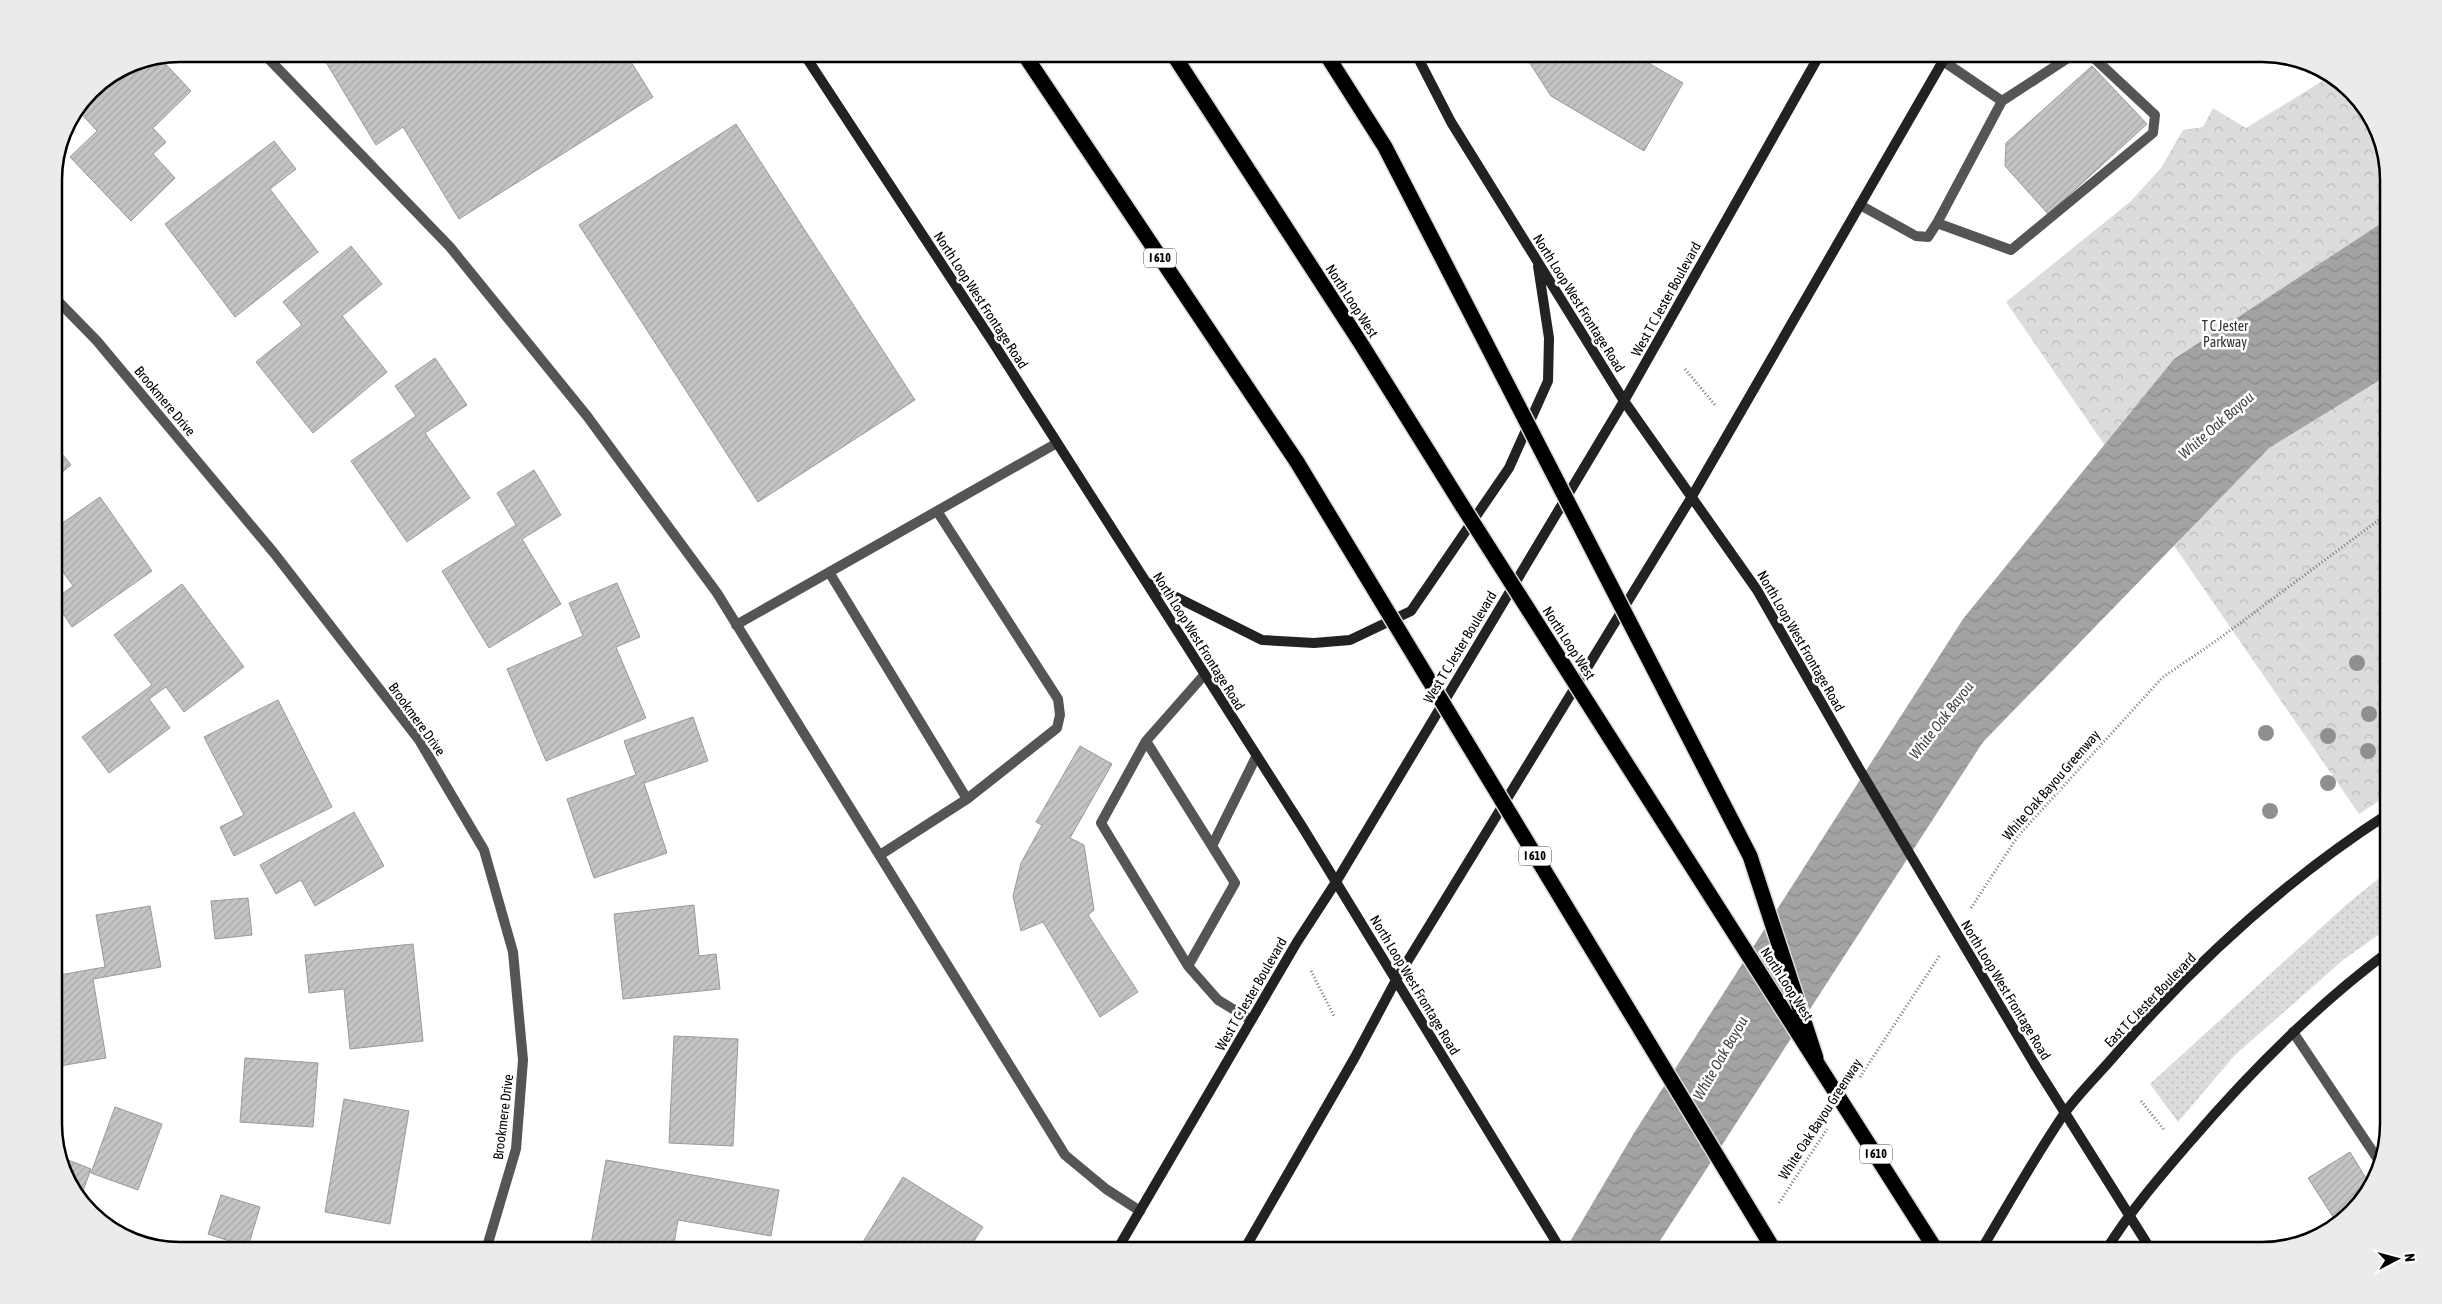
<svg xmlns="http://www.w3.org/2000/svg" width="2442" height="1304" font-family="'Asap Condensed',sans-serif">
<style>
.grass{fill:url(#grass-dots)}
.forest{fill:url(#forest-crowns)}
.water{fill:url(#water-waves)}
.building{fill:url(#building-hatch);stroke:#999}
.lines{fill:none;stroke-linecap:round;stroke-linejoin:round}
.highway-casing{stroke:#dbdbdb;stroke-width:18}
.path{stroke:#777;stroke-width:3;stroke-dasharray:1 2.5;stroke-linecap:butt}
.lane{stroke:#555;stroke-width:10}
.street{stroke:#555;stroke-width:10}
.secondary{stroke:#222;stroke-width:10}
.highway{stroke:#000;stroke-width:15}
.highway-bridge-casing{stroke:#dbdbdb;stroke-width:18;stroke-linecap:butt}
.secondary-bridge{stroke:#222;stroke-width:10}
.highway-bridge{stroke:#000;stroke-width:15}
.tree{fill:#8f8f8f}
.labels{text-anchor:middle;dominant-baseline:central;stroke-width:5;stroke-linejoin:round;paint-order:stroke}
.shield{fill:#fff;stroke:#4c4c4c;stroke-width:1}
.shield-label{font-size:12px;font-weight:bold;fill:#000}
.street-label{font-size:14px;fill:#000;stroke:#fff}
.park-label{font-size:14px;fill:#333;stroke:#fff}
.water-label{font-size:15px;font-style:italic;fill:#444;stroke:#fff}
.rim{fill:none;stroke:#000;stroke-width:2.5}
</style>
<defs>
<pattern id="grass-dots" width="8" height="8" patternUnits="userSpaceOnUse" patternTransform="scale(1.25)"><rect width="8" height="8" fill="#dcdcdc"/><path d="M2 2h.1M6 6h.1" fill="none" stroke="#bbb" stroke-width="1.8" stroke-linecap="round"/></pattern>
<pattern id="forest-crowns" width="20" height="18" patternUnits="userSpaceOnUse" patternTransform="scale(1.25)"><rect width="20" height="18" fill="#dcdcdc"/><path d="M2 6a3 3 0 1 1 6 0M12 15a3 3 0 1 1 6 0" fill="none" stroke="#bbb"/></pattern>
<pattern id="water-waves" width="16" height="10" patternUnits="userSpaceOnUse" patternTransform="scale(1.25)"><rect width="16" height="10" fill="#a3a3a3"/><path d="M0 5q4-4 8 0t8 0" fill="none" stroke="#8b8b8b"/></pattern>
<pattern id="building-hatch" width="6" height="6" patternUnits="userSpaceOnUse" patternTransform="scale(1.25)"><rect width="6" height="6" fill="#c4c4c4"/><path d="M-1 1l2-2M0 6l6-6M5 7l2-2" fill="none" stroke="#a7a7a7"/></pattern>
</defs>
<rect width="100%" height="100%" fill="#fff"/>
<!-- grass -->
<path class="grass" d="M2388 871V928L2343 960 2235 1055 2178 1122 2150 1084 2346 905Z"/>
<!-- forest -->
<path class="forest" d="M2329 77 2367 110 2388 172V795L2359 814 2006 302 2131 201 2161 168 2183 130 2203 127 2213 108 2246 128Z"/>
<!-- water -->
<path class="water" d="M2388 219V375L2269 448 1983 742 1654 1250H1565L1634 1133 1963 619 2174 359Z"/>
<!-- building -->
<path class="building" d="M321 54H626L653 97 459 219 403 127 376 145Z
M1524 54H1633L1683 83 1644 151 1551 96Z
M2245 54H2262L2251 62Z
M160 58 191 91 153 128 166 142 153 154 175 178 131 221 70 157 97 131 78 110 98 86 132 63Z
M2092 66 2147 124 2048 214 2005 166 2006 143Z
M736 124 915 400 758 502 579 225Z
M274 141 296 169 270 189 318 252 235 317 165 224Z
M351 246 382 284 342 316 387 372 313 433 256 362 302 325 283 302Z
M435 358 467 405 425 433 470 498 407 542 351 461 416 416 395 386Z
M54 444 71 465 54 479Z
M534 470 561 515 522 539 561 604 489 648 442 571 516 525 497 493Z
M100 497 152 571 72 627 54 600 73 586 56 562 54 564V529Z
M617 583 640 637 616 647 646 718 546 761 507 669 583 636 569 603Z
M182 584 244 667 184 712 166 687 149 699 170 728 109 773 82 737 152 685 114 635Z
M278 700 332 807 234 856 220 827 244 815 204 737Z
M693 717 708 761 644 783 667 853 594 878 567 799 636 775 624 741Z
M1080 746 1112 764 1070 838 1084 845 1094 910 1088 915 1138 992 1100 1017 1043 922 1021 931 1013 896 1021 863 1042 825 1036 822Z
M354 812 384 866 315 906 301 880 276 894 260 865Z
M248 898 252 935 215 939 211 901Z
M694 905 699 956 716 954 720 989 623 999 614 914Z
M150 906 161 967 93 979 106 1058 54 1067V976L105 967 96 915Z
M413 944 423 1041 350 1049 344 989 309 993 305 955Z
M674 1036 738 1039 733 1146 669 1143Z
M245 1058 318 1063 313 1127 240 1122Z
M344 1099 409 1111 390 1224 325 1212Z
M115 1107 162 1124 138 1190 91 1173Z
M2350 1152 2370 1185 2342 1215 2335 1220 2308 1178Z
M63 1158 91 1169 80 1199 75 1194Z
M606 1160 779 1190 771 1236 678 1220 673 1250H590Z
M903 1177 983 1227 968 1250H858Z
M221 1195 260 1207 248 1247 208 1234Z
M266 1246 277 1250H264Z"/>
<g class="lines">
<!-- highway casing -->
<g class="highway-casing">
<path id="highway" d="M1024 54 1297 462
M1173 54 1360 342 1463 507"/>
</g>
<!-- path -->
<path class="path" d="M1685 369 1715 405
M1971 908 2018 836 2162 678 2220 638 2388 513
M1311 971 1334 1016
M1860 1077 1940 955
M2141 1101 2165 1131
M1779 1203 1827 1129"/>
<!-- lane -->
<path class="lane" d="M264 54 450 247 587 416 717 593 1065 1155 1106 1189 1140 1211
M2002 101 2074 54
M1860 205 1916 236 1928 237 1937 223 2002 101 1943 61
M1937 223 2011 250 2153 133 2155 115 2094 58 2079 54
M829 572 967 799
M736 625 1057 443
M1205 674 1146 741 1101 823 1188 966 1218 1000 1251 1020
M1146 741 1212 846
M880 855 967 799 1057 728 1060 715 1058 699 937 511
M1188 966 1235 883 1212 846 1256 757
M2293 1032 2379 1161"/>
<!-- street -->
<path class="street" d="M54 297 97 341 274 553 419 740 484 850 513 952 523 1060 516 1149 486 1250"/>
<!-- secondary -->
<path class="secondary" d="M804 54 996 347 1303 828 1561 1250
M1416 54 1451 122 1624 401 1757 590 1857 765
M1146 582 1262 640 1314 643 1350 640 1411 611 1509 468 1548 381 1549 338 1538 266
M2035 1065 2151 1250
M1117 1250 1297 942 1336 882 1624 401 1820 54
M1244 1250 1355 1057 1396 980 1691 498 1947 54
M1981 1250C2008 1205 2034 1158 2064 1114 2079 1093 2099 1074 2116 1054 2194 964 2287 879 2388 814
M2106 1250C2131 1210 2158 1179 2189 1143 2249 1073 2314 1007 2388 952"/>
<!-- highway -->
<use href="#highway" class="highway"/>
<!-- highway-bridge casing -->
<g class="highway-bridge-casing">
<path id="highway-bridge" d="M1326 54 1385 147 1750 856 1816 1058
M1297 462 1774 1250
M1463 507 1936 1250"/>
</g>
<!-- secondary-bridge -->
<path class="secondary-bridge" d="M1857 765 2035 1065"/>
<!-- highway-bridge -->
<use href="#highway-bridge" class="highway-bridge"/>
</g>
<!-- trees -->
<g class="tree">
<circle cx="2357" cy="663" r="8"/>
<circle cx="2369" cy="714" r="8"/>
<circle cx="2266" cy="733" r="8"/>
<circle cx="2328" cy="736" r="8"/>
<circle cx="2368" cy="751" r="8"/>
<circle cx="2328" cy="783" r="8"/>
<circle cx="2270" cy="811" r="8"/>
</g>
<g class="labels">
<!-- shield labels -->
<g class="shield">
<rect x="1144" y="248.5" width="32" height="19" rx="4"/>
<rect x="1519" y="846.5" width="32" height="19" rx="4"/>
<rect x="1860" y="1144.5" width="32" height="19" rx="4"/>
</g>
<g class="shield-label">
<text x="1160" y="258">I 610</text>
<text x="1535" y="856">I 610</text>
<text x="1876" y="1154">I 610</text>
</g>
<!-- street labels -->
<g class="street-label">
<text transform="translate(1666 299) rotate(-61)">West T C Jester Boulevard</text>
<text transform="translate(981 300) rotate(57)">North Loop West Frontage Road</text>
<text transform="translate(1352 301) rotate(57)">North Loop West</text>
<text transform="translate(1579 303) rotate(58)">North Loop West Frontage Road</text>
<text transform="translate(165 401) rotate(50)">Brookmere Drive</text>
<text transform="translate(1199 641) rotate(58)">North Loop West Frontage Road</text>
<text transform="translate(1801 641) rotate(60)">North Loop West Frontage Road</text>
<text transform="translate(1569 643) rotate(57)">North Loop West</text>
<text transform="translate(1460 647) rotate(-59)">West T C Jester Boulevard</text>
<text transform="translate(417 719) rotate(54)">Brookmere Drive</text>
<text transform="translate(2051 785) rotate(-49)">White Oak Bayou Greenway</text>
<text transform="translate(1787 984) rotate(57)">North Loop West</text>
<text transform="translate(1415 985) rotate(59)">North Loop West Frontage Road</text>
<text transform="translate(2006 990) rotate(59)">North Loop West Frontage Road</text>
<text transform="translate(1251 994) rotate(-60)">West T C Jester Boulevard</text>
<text transform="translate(2150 1000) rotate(-46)">East T C Jester Boulevard</text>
<text transform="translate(503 1117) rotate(-83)">Brookmere Drive</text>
<text transform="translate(1820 1119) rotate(-57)">White Oak Bayou Greenway</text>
</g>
<!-- park labels -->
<g class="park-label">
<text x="2225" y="326">T C Jester<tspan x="2225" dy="16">Parkway</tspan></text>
</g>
<!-- water labels -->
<g class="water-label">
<text transform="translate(2216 425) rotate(-41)">White Oak Bayou</text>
<text transform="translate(1941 720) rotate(-52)">White Oak Bayou</text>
<text transform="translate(1720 1058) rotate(-60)">White Oak Bayou</text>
</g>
</g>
<!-- crop -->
<path d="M0 0H2442V1304H0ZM180 62H2262A118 118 0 0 1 2380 180V1124A118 118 0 0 1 2262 1242H180A118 118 0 0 1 62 1124V180A118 118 0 0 1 180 62Z" fill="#ebebeb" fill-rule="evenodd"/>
<path class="rim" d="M180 62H2262A118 118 0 0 1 2380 180V1124A118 118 0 0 1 2262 1242H180A118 118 0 0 1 62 1124V180A118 118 0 0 1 180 62Z"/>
<!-- north arrow -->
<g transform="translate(2397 1259) rotate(84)" stroke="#ffffff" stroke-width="4" paint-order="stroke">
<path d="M0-4L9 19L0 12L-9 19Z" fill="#000000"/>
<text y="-8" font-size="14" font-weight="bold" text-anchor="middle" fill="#000000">N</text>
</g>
</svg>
